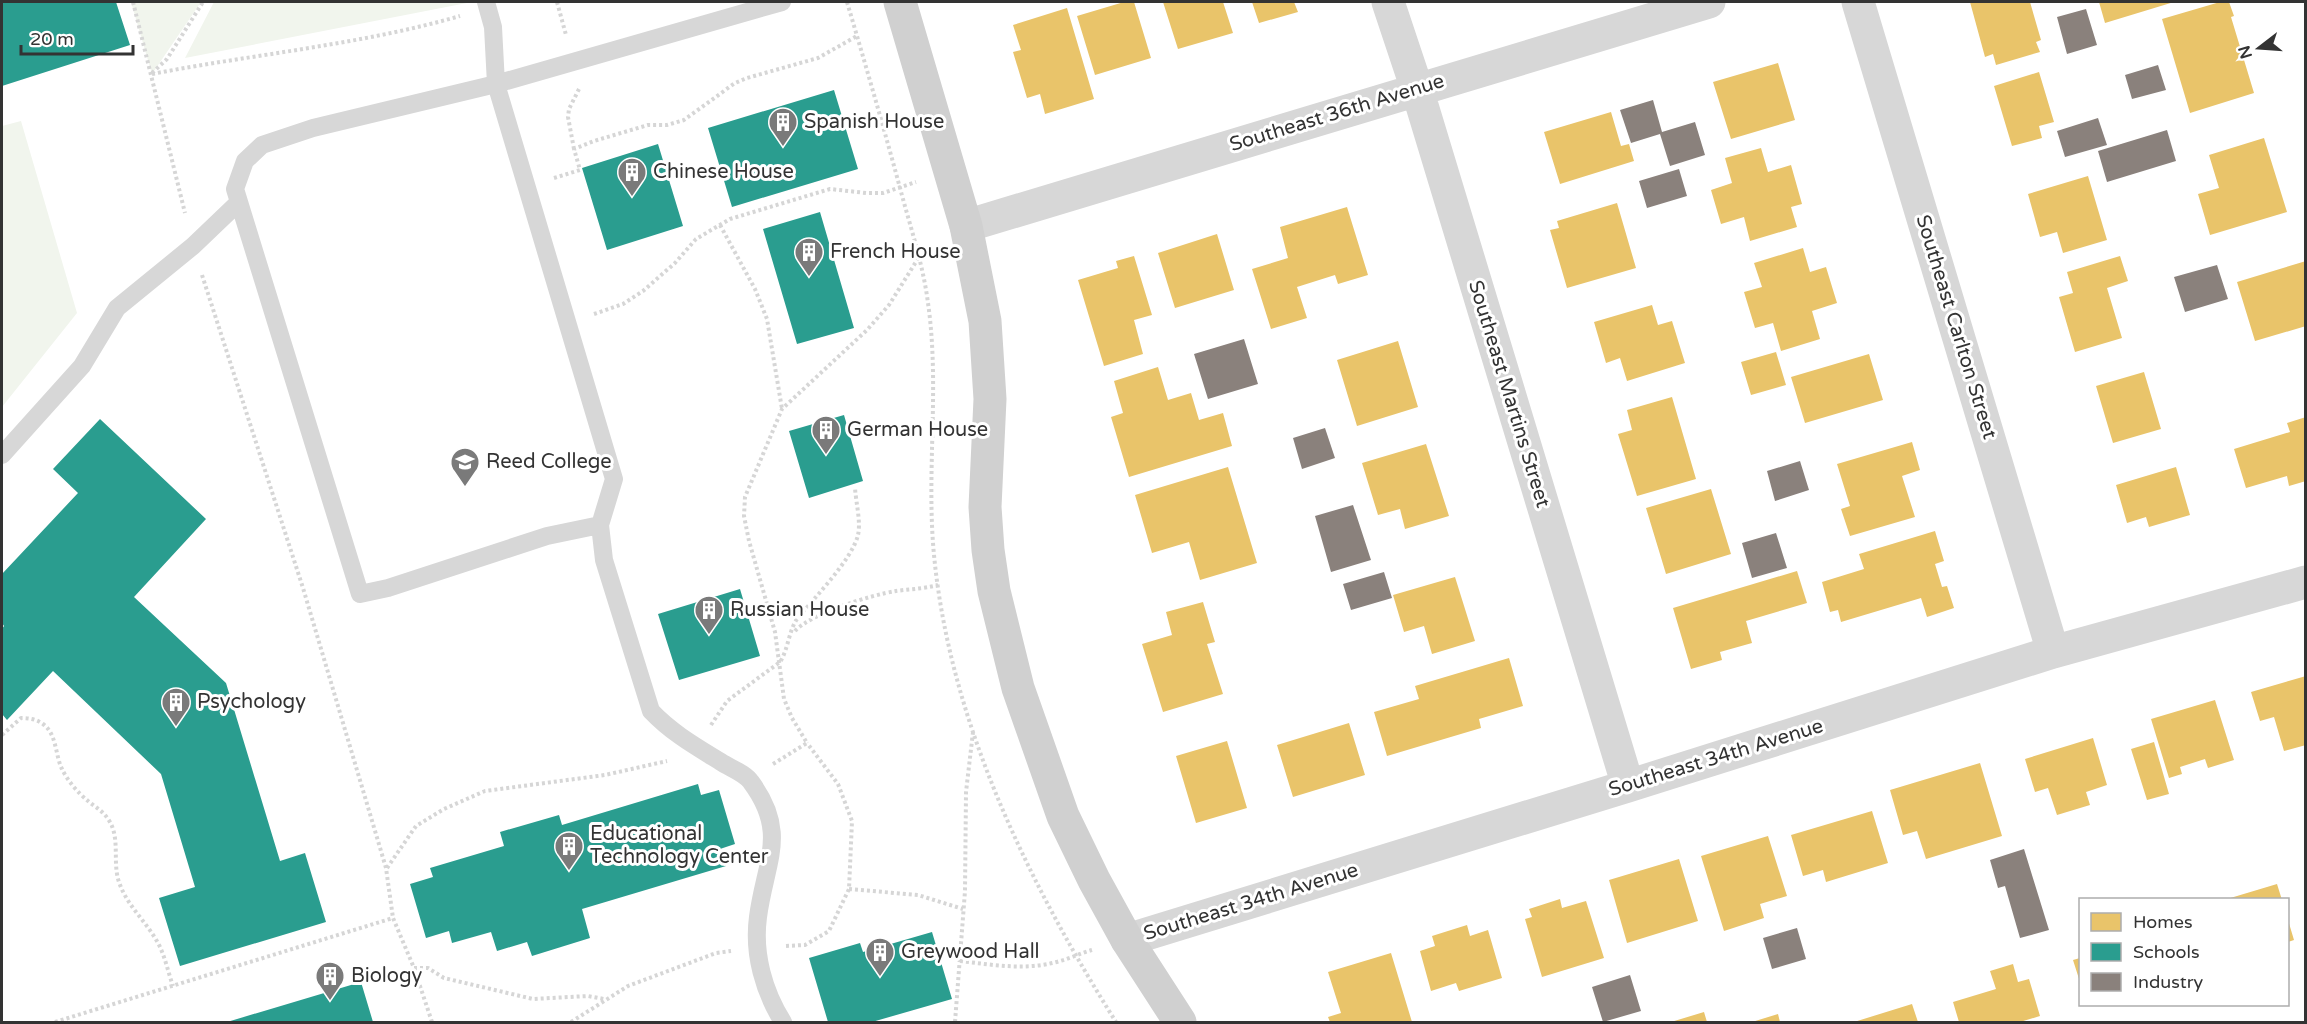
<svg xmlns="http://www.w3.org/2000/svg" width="2307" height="1024" font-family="'Varela Round',sans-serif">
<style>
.green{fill:#f1f5ed}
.homes{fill:#e9c46a}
.schools{fill:#2a9d8f}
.industry{fill:#8a817c}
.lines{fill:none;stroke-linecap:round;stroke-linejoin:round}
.path{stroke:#d6d6d6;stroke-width:4;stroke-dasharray:3 3;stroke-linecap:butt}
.service{stroke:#d7d7d7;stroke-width:18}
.minor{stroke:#d7d7d7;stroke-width:33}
.secondary{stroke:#d0d0d0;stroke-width:33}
.labels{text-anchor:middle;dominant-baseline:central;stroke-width:6;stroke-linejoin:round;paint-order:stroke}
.street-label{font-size:20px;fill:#333;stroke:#fff}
.poi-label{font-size:20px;fill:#333;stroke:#fff;text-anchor:start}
</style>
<rect width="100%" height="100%" fill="#fff"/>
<!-- green -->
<path class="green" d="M131 2H201L152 74Z
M214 2H472L185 58Z
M21 121 77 313 2 407V126Z"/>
<!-- homes -->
<path class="homes" d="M1124 2H1134L1151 58 1095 75 1077 16Z
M1163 2H1223L1233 33 1178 49Z
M1252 2H1294L1298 12 1259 23Z
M1970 2H2030L2041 40 2036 42 2040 52 1996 65 1993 54 1985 57Z
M2099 2H2174L2105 23Z
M2220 2H2229L2234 16 2231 17 2254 93 2190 113 2162 19Z
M1067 8 1094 99 1045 114 1040 94 1027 98 1013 52 1021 50 1013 25Z
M1778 63 1795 120 1731 139 1713 82Z
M2039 72 2054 122 2039 126 2042 138 2012 146 1994 86Z
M1611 112 1621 146 1629 144 1634 161 1560 184 1544 132Z
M2264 138 2287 212 2210 235 2198 194 2219 188 2209 155Z
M1761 148 1768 172 1791 165 1802 204 1791 207 1797 227 1750 241 1744 217 1721 224 1711 190 1732 183 1725 158Z
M2088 176 2107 240 2063 253 2057 232 2040 237 2028 194Z
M1617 203 1636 268 1567 288 1550 230 1559 228 1557 221Z
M1347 207 1368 275 1338 284 1335 275 1297 287 1307 318 1271 329 1252 269 1288 258 1280 227Z
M1217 234 1234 290 1175 308 1158 253Z
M1803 248 1810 272 1826 267 1837 303 1812 311 1820 339 1781 351 1773 323 1755 328 1744 292 1762 287 1754 263Z
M1134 256 1152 315 1134 320 1143 354 1104 366 1078 280 1118 268 1116 261Z
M2120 256 2128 281 2107 288 2122 338 2075 352 2059 297 2073 293 2067 272Z
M2306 261V326L2255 341 2237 282Z
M1652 305 1658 325 1672 321 1685 363 1627 381 1620 358 1606 363 1594 322Z
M1398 341 1418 407 1357 426 1337 360Z
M1776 352 1786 385 1751 395 1741 362Z
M1869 354 1883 400 1805 423 1791 377Z
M1158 367 1168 400 1191 393 1199 420 1223 413 1232 446 1129 477 1111 417 1123 413 1114 381Z
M2144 372 2161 429 2113 443 2096 386Z
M1672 397 1696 479 1637 496 1618 434 1632 430 1627 410Z
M2306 417V481L2289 486 2287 476 2246 488 2234 449 2290 432 2287 423Z
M1912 442 1920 470 1902 476 1915 517 1850 536 1841 509 1850 506 1837 464Z
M1426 444 1449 516 1405 529 1400 509 1378 515 1362 463Z
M1228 467 1257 563 1200 580 1189 542 1152 553 1135 495Z
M2176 467 2190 515 2149 527 2146 517 2127 523 2116 485Z
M1711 489 1731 554 1666 574 1646 508Z
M1935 531 1944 561 1935 564 1942 587 1947 586 1954 608 1927 617 1921 598 1841 622 1838 610 1830 612 1822 582 1864 569 1859 554Z
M1797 571 1807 603 1746 621 1752 643 1720 652 1722 660 1691 669 1673 608Z
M1455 577 1475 641 1432 654 1424 626 1404 632 1393 595Z
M1203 602 1215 642 1207 644 1223 694 1163 712 1142 644 1172 635 1166 612Z
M1509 658 1523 706 1479 719 1481 728 1387 756 1374 712 1419 699 1415 686Z
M2306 676V745L2284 751 2274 717 2260 721 2251 692Z
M2215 700 2234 760 2208 768 2205 759 2180 767 2182 774 2169 778 2151 719Z
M1349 723 1365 775 1293 797 1277 745Z
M2093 738 2107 785 2086 792 2090 805 2057 815 2048 788 2035 792 2025 759Z
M1227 741 1247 808 1196 823 1176 756Z
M2154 742 2169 794 2147 800 2131 749Z
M1980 763 2002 836 1926 859 1917 831 1903 835 1890 790Z
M1872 811 1888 863 1826 882 1823 870 1803 876 1791 835Z
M1768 836 1787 896 1760 904 1764 918 1724 931 1701 856Z
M1679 859 1698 921 1627 943 1609 880Z
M2277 884 2282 900H2227V899Z
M1560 899 1562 908 1586 901 1604 958 1542 977 1525 919 1532 917 1529 909Z
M2288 920 2294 940 2288 942Z
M1467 925 1470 936 1488 930 1502 978 1459 991 1456 983 1431 991 1420 951 1435 946 1432 936Z
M1391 953 1412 1022H1330L1328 1017 1341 1013 1328 972Z
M2080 958V982L2073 960Z
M2013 964 2018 982 2029 979 2040 1016 2020 1022H1959L1953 1002 1996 989 1990 971Z
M1912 1004 1918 1022H1854Z
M1704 1012 1707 1022H1671Z
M1778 1014 1780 1022H1752Z"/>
<!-- schools -->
<path class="schools" d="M2 2H116L130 45 2 86Z
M834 90 858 169 732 207 708 128Z
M658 144 683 226 607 250 582 168Z
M820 212 854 328 797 344 763 229Z
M844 415 863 481 809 498 789 431Z
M100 419 206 519 134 597 226 683 280 861 305 853 326 922 180 966 159 898 195 887 161 774 53 671 7 720 2 714V629L4 626 2 623V574L78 493 53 469Z
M740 589 760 656 679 680 658 614Z
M698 784 701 795 719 790 735 844 720 849 726 866 582 909 590 938 532 956 527 942 497 951 491 932 452 943 449 931 426 938 410 884 433 877 430 868 504 846 500 832 559 815 562 825Z
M932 932 952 999 872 1022H828L809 958 860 943 863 952Z
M361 982 373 1022H227Z"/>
<!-- industry -->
<path class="industry" d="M2086 9 2097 45 2067 54 2057 17Z
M2158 65 2166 90 2132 99 2125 75Z
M1653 100 1662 132 1695 122 1705 155 1670 166 1660 134 1631 143 1620 110Z
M2098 118 2107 145 2065 157 2057 131Z
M2167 130 2176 161 2107 182 2098 151Z
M1679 169 1687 196 1647 208 1639 181Z
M2217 265 2228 299 2185 312 2174 277Z
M1244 339 1258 384 1208 399 1194 354Z
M1325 428 1335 458 1302 469 1293 438Z
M1800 461 1809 490 1775 501 1767 471Z
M1353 505 1371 560 1331 572 1315 516Z
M1776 533 1787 568 1752 578 1742 543Z
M1384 572 1392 598 1351 610 1343 584Z
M2024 849 2049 930 2020 938 2005 886 1998 888 1990 860Z
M1797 928 1806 959 1772 969 1763 938Z
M1630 975 1641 1011 1603 1022 1592 987Z"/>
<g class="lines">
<!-- path -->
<path class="path" d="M133 2 185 213
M557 2 566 35
M847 2C865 63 883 125 900 188 910 226 923 264 928 303 940 387 926 471 934 555 950 722 1028 882 1116 1022
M152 73 167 59 203 2
M152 74C255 54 359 45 460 16
M574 149 568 117 569 109 579 89
M554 178 580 170 574 149 594 141 648 125H667L684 120 735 83 747 78 818 58 857 36
M720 225 755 289 767 319 782 409
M202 275 303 588 386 868 393 918
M594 314 623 304 643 291 675 263 696 239 730 219 830 189 866 193H883L916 182
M795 631C812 613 871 595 896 591 910 589 923 589 938 585
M711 725 727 701 780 662C788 650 789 630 797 619 813 599 852 560 858 535 861 522 856 503 855 488
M2 735 21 718C29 718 36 719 43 724 57 734 55 755 62 769 67 780 79 794 88 801 95 807 103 811 108 819 121 837 112 862 119 882 127 906 146 921 158 943 165 956 168 972 173 986
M773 764 807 743 792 718 784 699 775 632 749 541 744 516 745 497 782 409 867 330 889 305 919 257
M387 868 416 826 444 809 485 791 605 775 667 761
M849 889 918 895 963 909
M786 946 805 945 829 931 849 889 852 821 838 784 807 743
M960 961C994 965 1027 971 1060 961 1071 958 1081 953 1092 950
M414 968H428L444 978 533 999 588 996 604 999
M55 1022 393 918 414 968 432 1022
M571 1022 628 986 716 953 731 951
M955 1022 965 891 966 792 973 732"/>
<!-- service -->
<path class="service" d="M486 2 493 27 496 84 614 479 600 525 604 560 651 711C672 733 695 746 721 762 730 768 745 773 751 782 789 833 765 862 758 917 753 954 764 992 783 1022
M239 202 360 594 388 588 547 536 600 525
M2 455 82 366 117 308 193 246 239 202 235 189 245 161 262 145 313 128 496 84 782 2"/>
<!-- minor -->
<path class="minor" d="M1388 2 1417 89 1628 786
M1858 2 2053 652
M966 226 1709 2
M1127 940 1628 786 2053 652 2306 582"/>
<!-- secondary -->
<path class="secondary" d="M900 2 966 226 985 321 990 399 985 507 988 550 994 591 1018 688 1063 816 1094 880 1127 940 1180 1022"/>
</g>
<!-- icons -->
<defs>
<g id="building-pin" transform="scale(1.5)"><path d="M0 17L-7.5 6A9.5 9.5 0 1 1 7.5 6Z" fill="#7a7a7a" stroke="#fff"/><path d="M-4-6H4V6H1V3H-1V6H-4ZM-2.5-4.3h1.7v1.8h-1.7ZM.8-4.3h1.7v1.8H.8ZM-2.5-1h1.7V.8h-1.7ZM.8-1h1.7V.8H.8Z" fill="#fff"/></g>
<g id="university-pin" transform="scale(1.5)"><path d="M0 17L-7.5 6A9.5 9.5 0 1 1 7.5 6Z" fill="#7a7a7a" stroke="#fff"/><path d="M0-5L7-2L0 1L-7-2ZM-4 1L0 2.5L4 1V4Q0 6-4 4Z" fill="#fff"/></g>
</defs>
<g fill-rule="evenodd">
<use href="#building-pin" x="783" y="122"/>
<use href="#building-pin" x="632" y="172"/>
<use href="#building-pin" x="809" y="252"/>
<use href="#building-pin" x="826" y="430"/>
<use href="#university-pin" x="465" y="462"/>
<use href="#building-pin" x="709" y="610"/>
<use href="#building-pin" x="176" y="702"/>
<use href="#building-pin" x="569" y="846"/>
<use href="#building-pin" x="880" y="952"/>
<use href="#building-pin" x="330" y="976"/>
</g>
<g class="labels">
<!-- street labels -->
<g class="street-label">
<text transform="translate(1337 113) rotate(-17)">Southeast 36th Avenue</text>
<text transform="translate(1956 327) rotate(73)">Southeast Carlton Street</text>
<text transform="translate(1509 394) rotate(73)">Southeast Martins Street</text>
<text transform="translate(1716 758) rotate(-17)">Southeast 34th Avenue</text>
<text transform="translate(1251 902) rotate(-17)">Southeast 34th Avenue</text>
</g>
<!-- poi labels -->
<g class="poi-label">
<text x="804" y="122">Spanish House</text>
<text x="653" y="172">Chinese House</text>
<text x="830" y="252">French House</text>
<text x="847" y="430">German House</text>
<text x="486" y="462">Reed College</text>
<text x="730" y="610">Russian House</text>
<text x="197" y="702">Psychology</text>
<text x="590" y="834">Educational<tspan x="590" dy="23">Technology Center</tspan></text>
<text x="901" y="952">Greywood Hall</text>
<text x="351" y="976">Biology</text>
</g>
</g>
<!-- border -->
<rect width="2307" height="1024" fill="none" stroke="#333333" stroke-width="6"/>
<!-- legend -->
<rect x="2079" y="898" width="210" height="108" fill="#ffffff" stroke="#adadad" stroke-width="1.5"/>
<rect x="2091" y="913" width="30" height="18" fill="#e9c46a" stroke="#adadad" stroke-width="1.5"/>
<text x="2133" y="928" font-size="18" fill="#333333">Homes</text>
<rect x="2091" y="943" width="30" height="18" fill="#2a9d8f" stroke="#adadad" stroke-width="1.5"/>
<text x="2133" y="958" font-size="18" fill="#333333">Schools</text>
<rect x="2091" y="973" width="30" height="18" fill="#8a817c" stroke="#adadad" stroke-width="1.5"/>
<text x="2133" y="988" font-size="18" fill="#333333">Industry</text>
<!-- north arrow -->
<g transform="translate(2259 48) rotate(253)" stroke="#ffffff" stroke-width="4.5" paint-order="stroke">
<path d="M0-4.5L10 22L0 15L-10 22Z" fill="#333333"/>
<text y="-9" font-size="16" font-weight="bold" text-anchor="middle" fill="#333333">N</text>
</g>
<!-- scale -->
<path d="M21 45v9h112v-9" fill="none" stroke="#333333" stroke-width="3"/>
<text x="30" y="45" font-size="18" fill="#333333" stroke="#ffffff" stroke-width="4.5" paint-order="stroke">20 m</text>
</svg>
